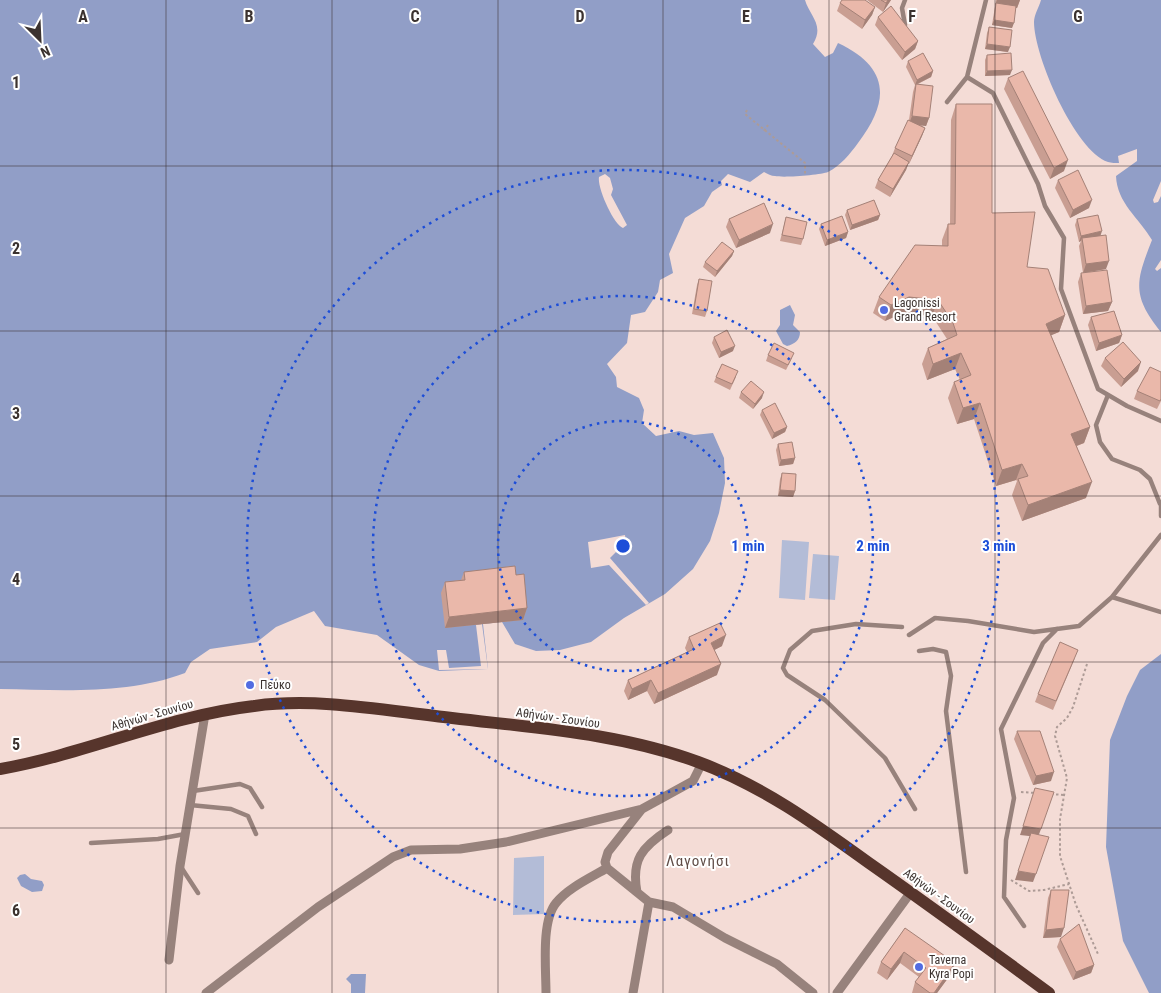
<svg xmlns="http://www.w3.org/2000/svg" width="1161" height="993" font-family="'Roboto Condensed',sans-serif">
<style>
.green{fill:#b3bcd7}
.water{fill:#919ec7;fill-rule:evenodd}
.pier{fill:#f4dcd6}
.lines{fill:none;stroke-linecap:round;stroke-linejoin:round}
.path{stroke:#ad9b96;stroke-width:2;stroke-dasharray:2.5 2.5;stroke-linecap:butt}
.lane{stroke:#97827c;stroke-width:4.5}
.street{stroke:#97827c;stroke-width:9}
.primary{stroke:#57352c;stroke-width:12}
.wall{fill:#c99e92}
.shaded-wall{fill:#a48177}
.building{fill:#eab8aa;stroke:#a48177}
.grid{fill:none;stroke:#3b322f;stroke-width:1;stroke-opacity:0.55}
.ring{fill:none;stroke:#1d4ed8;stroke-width:2.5;stroke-dasharray:2.5 5}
.poi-dot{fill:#526ce1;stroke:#fff;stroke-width:2}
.labels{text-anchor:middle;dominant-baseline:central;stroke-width:4;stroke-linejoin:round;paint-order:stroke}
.poi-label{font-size:12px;fill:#3b322f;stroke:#fff;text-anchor:start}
.street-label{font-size:12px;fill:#3b322f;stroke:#fff}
.quarter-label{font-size:15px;letter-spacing:1px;fill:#5f4c46;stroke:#fff}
.grid-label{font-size:16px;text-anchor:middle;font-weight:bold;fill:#3b322f;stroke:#fff;stroke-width:4;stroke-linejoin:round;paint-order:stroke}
.centre{fill:#1d4ed8;stroke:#fff;stroke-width:2.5}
.ring-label{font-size:15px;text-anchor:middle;font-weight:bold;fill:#1d4ed8;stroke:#fff;stroke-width:4;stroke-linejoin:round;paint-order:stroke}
</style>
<rect width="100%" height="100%" fill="#f4dcd6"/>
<!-- green -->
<path class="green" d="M782 540 809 542 805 600 779 598Z
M813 554 839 556 835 600 809 598Z
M544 856V914L513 915 514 858Z"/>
<!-- water -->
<path class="water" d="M0 0H805C809 15 825 25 813 44L825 57 833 53 838 43C889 67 891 100 858 143 850 154 840 166 828 172 821 175 783 178 775 176 771 176 768 174 764 172L750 182 728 174 721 181 722 185 712 192 704 206 685 218 669 254 673 273 660 280 658 292 645 312 631 315 627 343 607 364 616 377 617 387 639 398 644 410 642 423 656 436 679 431 694 435 713 433 724 458 725 483 719 513 710 541 693 569 665 594 624 618 591 642 560 650 536 651 515 644 502 622 483 624 488 669 439 671 419 665 377 635 325 626 314 611 276 627 257 642 210 649 191 662 185 673C127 695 61 690 0 689ZM605 174 610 178 613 189 611 195 627 225 623 228C614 225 597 188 599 177Z
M1041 0H1161V181L1153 200 1154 203 1158 202 1161 196V260L1155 269 1157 271 1161 268V332C1131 295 1136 281 1152 240 1139 218 1117 203 1116 176L1137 161V149L1118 156 1119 163C1116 163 1111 163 1108 162 1075 151 1034 56 1034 22 1034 15 1039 7 1041 0Z
M790 305 795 315 793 325 800 332C800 340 795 344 787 346L783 344 776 331 780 325V310Z
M1161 654V993H1149L1123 941 1106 847 1110 740 1127 696 1140 670Z
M25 874 31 879 42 881 44 885 42 891 32 892 21 886 17 878 20 875Z
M351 974H366L365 993H351V984L346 979Z"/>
<!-- pier -->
<path class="pier" d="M625 535 627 549 618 550 610 558 649 603 646 605 609 565 591 568 588 542Z
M482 624 488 669 439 670 437 650H446L449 668 481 666 476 625Z"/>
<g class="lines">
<!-- path -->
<path class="path" d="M747 110 745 114 805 163V174
M764 131 768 125
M1087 664 1073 707 1067 718 1057 727 1055 736 1067 778 1060 819V856L1076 905 1098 954
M1021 792 1036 793
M1051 794 1064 795
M1011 880 1029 891 1044 890 1069 884"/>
<!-- lane -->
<path class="lane" d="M905 0 902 8 905 25
M967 77 986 0
M947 102 967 77 993 93 1038 184 1045 206 1064 238 1061 289 1098 389 1127 406 1161 421
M1108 395 1096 425 1100 442 1112 459 1140 470 1150 479 1160 504
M1161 503V516
M1112 597 1161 612
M902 627 856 624 812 631 790 650 783 668 787 675 825 700 885 758 915 809
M909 635 935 618 968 621 1034 632 1079 626 1112 597 1161 535
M919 651 933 649 946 652 951 676 946 711 966 872
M193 791 240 784 250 788 262 807
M190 805 231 809 248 816 256 834
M91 843 158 839 185 834
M181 867 198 893
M1024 926 1004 897 1006 840 1014 798 1001 729 1043 643 1057 629"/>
<!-- street -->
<path class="street" d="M637 892C631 860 642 847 668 830
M649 902 607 868 605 862 608 852 642 809 693 781 702 763
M169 960 180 866 205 714
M206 993 318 907 393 857 411 850 460 849 506 842 642 809
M546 993C546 969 541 921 556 903 568 888 590 878 607 868
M633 993 649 902 673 907 725 938 777 964 813 993
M837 993 911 892"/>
<!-- primary -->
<path class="primary" d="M0 769C86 754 167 716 254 706 319 697 387 711 452 718 535 728 619 733 698 762 761 785 815 824 869 863 929 905 989 949 1049 993"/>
</g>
<!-- wall -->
<path class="wall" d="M867 0H891L883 12Z
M996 0H1020L1017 8 1016 7 1012 28 992 25Z
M840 3 875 7 872 15 862 29 837 11Z
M878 17 918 41 915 49 902 60 875 25Z
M989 27 1008 52 985 49 987 33Z
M987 55 1010 75 985 76V60Z
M908 61 933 71 931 77 918 84 929 118 926 126 921 125 925 128 922 136 909 164H908L906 170 890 197 875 188 878 180 892 156 895 148 909 120 913 92 915 85 906 67Z
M1008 78 1064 171 1050 179 1004 89Z
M956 104 992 213 1027 267 1065 315 1059 332 1051 335 1090 427 1084 443 1077 446 1086 498 1022 521 1012 495 1017 481 1016 480 996 486 974 419 957 424 948 398 954 382 960 380 955 369 927 380 922 364 928 348 947 339 932 316 903 313 885 321 873 313 879 297 942 246V240L948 224H950L951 120Z
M1058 180 1089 208 1070 218 1055 188Z
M847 210 880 215 878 220 850 230 845 215Z
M786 217 803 239 801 245 780 241Z
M729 219 770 233 736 248 726 227Z
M1077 219 1100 236 1106 269 1083 273 1079 246 1081 241 1079 242 1075 225Z
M821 224 848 232 846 238 825 246 819 229Z
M734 251 732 256 715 277 703 267 705 262Z
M1081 273 1112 302 1108 311 1083 314 1078 282Z
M699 279 707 311 705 317 692 314 697 285Z
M1091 317 1122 335 1119 343 1096 351 1088 325Z
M714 337 733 351 719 358 712 343Z
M768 355 792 358 786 370 766 361Z
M1105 358 1138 371 1121 387 1101 366Z
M1161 372V401L1157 409 1134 399 1137 391Z
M716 377H736L730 390 714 382Z
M741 392 762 398 753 409 739 398Z
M762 410 787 427 785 432 772 439 760 415Z
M778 444 795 458 793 464 779 466 776 450Z
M782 473 795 491 793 497 778 496 780 479Z
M464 572 516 575 527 608 523 620 445 628 441 593 445 582 461 580Z
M689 637 722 646 714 650 717 675 654 704 647 691 628 700 624 691 628 680 687 652 685 648Z
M1075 658 1053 710 1035 702 1038 694Z
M1017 731 1051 781 1033 785 1014 739Z
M1051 890 1061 937 1043 938 1048 898Z
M905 928 951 974 937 993H912L915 982 919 977 900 963 887 980 877 973 881 962Z
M1060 939 1094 965 1091 973 1073 980 1057 947Z"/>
<!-- shaded-wall -->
<path class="shaded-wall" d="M888 0H891L883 12 886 3Z
M997 0H1020L1017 8 995 5Z
M875 7 872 15 862 29 865 20Z
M994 20 1014 23 1012 28 992 25Z
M918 41 915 49 902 60 905 52Z
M987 44 1010 47 1008 52 985 49Z
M1012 70 1010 75 985 76 987 71Z
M933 71 931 77 915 85 917 80Z
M912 116 929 118 926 126 909 124Z
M925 128 922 136 909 164 912 156Z
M1068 160 1064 171 1050 179 1054 168Z
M909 162 906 170 890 197 893 189Z
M1092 200 1089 208 1070 218 1073 210Z
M880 215 878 220 850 230 852 225Z
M773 224 770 233 736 248 739 240Z
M1102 231 1100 237 1082 238 1081 241 1079 242 1081 236Z
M848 232 846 238 825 246 827 240Z
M734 251 732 256 715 277 717 271Z
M1109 261 1106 269 1083 273 1086 264Z
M909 297 938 300 932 316 903 313 885 321 891 305Z
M1112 302 1108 311 1083 314 1086 306Z
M1065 315 1059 332 1040 340 1046 324Z
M1122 335 1119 343 1096 351 1099 343Z
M735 346 733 351 719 358 721 352Z
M961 353 955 369 927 380 933 364Z
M1141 362 1138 371 1121 387 1124 379Z
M764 392 762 398 753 409 755 404Z
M980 403 974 419 957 424 963 408Z
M787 427 785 432 772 439 774 433Z
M1090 427 1084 443 1065 450 1071 434Z
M795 458 793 464 779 466 781 460Z
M1022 464 1016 480 996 486 1002 470Z
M1092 482 1086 498 1022 521 1028 505Z
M780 490 795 491 793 497 778 496Z
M527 608 523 620 445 628 449 617Z
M726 635 722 646 707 654 711 643Z
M721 664 717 675 654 704 658 693Z
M651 680 647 691 628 700 632 689Z
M1054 772 1051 781 1033 785 1036 776Z
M1023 826 1041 829 1038 837 1020 835Z
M1018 871 1036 874 1033 882 1015 880Z
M1064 928 1061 937 1043 938 1046 930Z
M904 952 900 963 887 980 891 969Z
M955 963 951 974 937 993H934Z
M1094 965 1091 973 1073 980 1076 972Z"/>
<!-- building -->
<path class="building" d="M842 0H865L875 7 865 20 840 3Z
M881 0H888L886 3Z
M996 3 1016 6 1014 23 994 20Z
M891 6 918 41 905 52 878 17Z
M989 27 1012 30 1010 47 987 44Z
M923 53 933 71 917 80 908 61Z
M1011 53 1012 70 987 71V55Z
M1023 71 1068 160 1054 168 1008 78Z
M916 84 933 86 929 118 912 116Z
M956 104H992V213L1035 212 1027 267 1048 269 1065 315 1046 324 1090 427 1071 434 1092 482 1028 505 1018 479 1028 476 1022 464 1002 470 980 403 963 408 954 382 971 375 961 353 933 364 928 348 957 335 953 323 938 300 909 297 891 305 879 297 915 245 948 246V224H955Z
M908 120 925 128 912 156 895 148Z
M894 153 909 162 893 189 878 180Z
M1078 170 1092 200 1073 210 1058 180Z
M874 200 880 215 852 225 847 210Z
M764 203 773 224 739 240 729 219Z
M1098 215 1102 231 1081 236 1077 219Z
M842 216 848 232 827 240 821 224Z
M786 217 807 222 803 239 782 235Z
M1106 235 1109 261 1086 264 1082 238Z
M722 242 734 251 717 271 705 262Z
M1107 270 1112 302 1086 306 1081 273Z
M699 279 712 281 707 311 694 309Z
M1114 311 1122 335 1099 343 1091 317Z
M727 330 735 346 721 352 714 337Z
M1123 342 1141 362 1124 379 1105 358Z
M774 343 794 353 788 365 768 355Z
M722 364 738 371 732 384 716 377Z
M1150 367 1161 372V399L1160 401 1137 391Z
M751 381 764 392 755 404 741 392Z
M775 403 787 427 774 433 762 410Z
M792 442 795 458 781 460 778 444Z
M782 473 796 474 795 491 780 490Z
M515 566 516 575 524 574 527 608 449 617 445 582 465 580 464 572Z
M720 623 726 635 711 643 721 664 658 693 651 680 632 689 628 680 694 649 689 637Z
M1060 642 1078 650 1056 701 1038 694Z
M1017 731H1040L1054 772 1036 776Z
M1035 788 1054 792 1041 829 1023 826Z
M1031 833 1049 837 1036 874 1018 871Z
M1051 890H1069L1064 928 1046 930Z
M1079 924 1094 965 1076 972 1060 939Z
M905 928 955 963 934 993H930L915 982 926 968 904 952 891 969 881 962Z"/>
<!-- grid -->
<path class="grid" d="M166 0V993M332 0V993M498 0V993M663 0V993M829 0V993M995 0V993M0 166H1161M0 331H1161M0 496H1161M0 662H1161M0 828H1161"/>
<!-- distance rings -->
<g class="ring">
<circle cx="623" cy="546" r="125"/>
<circle cx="623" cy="546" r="250"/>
<circle cx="623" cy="546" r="376"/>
</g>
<!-- markers -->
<g class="poi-dot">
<circle cx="884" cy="310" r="5"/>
<circle cx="250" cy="685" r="5"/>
<circle cx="919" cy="967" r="5"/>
</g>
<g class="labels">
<!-- poi labels -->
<g class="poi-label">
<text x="894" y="303">Lagonissi<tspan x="894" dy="14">Grand Resort</tspan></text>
<text x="260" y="685">Πεύκο</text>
<text x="929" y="960">Taverna<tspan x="929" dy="14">Kyra Popi</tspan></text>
</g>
<!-- street labels -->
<g class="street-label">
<text transform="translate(152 715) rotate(-16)">Αθήνών - Σουνίου</text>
<text transform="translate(558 718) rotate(8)">Αθήνών - Σουνίου</text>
<text transform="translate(939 896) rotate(36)">Αθήνών - Σουνίου</text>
</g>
<!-- quarter labels -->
<g class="quarter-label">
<text x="698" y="861">Λαγονήσι</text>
</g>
</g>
<g class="grid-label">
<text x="83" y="22">A</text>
<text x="249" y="22">B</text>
<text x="415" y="22">C</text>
<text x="580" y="22">D</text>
<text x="746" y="22">E</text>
<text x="912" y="22">F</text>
<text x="1078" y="22">G</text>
<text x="16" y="88">1</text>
<text x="16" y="254">2</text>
<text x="16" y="419">3</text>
<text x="16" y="585">4</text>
<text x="16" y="750">5</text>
<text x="16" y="916">6</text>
</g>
<circle cx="623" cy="546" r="8" class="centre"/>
<g class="ring-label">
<text x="748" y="551">1 min</text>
<text x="873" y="551">2 min</text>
<text x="999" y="551">3 min</text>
</g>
<!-- north arrow -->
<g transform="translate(40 40) rotate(156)" stroke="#ffffff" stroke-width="4" paint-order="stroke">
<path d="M0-4L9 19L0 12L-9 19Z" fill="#3b322f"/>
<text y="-8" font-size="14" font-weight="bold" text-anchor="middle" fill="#3b322f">N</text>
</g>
</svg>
